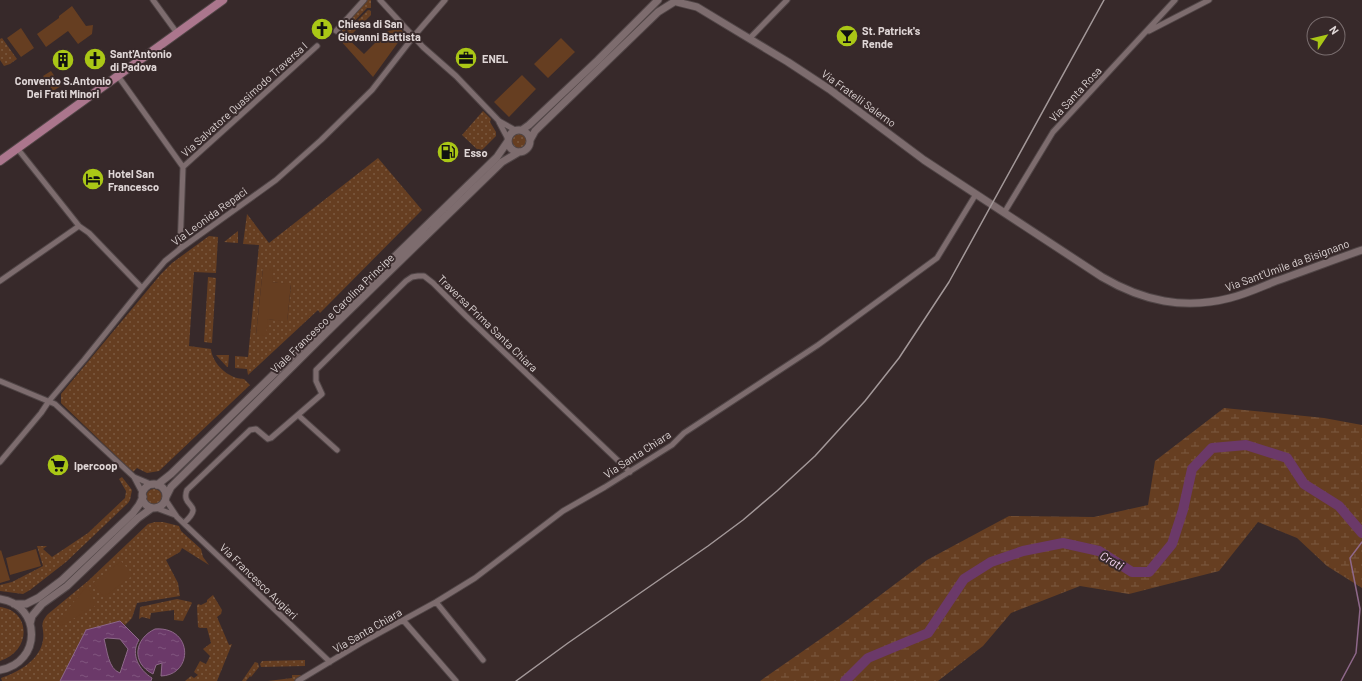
<svg xmlns="http://www.w3.org/2000/svg" width="1362" height="681" font-family="Barlow,sans-serif">
<style>
.grass{fill:url(#grass-dots);fill-rule:evenodd}
.wetland{fill:url(#wetland-marsh)}
.green{fill:#663e21}
.water{fill:url(#water-ripples);stroke:#8e688a;fill-rule:evenodd}
.lines{fill:none;stroke-linecap:round;stroke-linejoin:round}
.stream{stroke:#8e688a;stroke-width:1.5}
.river{stroke:#6b3969;stroke-width:10}
.street-casing{stroke:#504546;stroke-width:7}
.secondary-casing{stroke:#504546;stroke-width:9}
.primary-casing{stroke:#504546;stroke-width:10}
.street{stroke:#7d6c6e;stroke-width:5}
.secondary{stroke:#7d6c6e;stroke-width:7}
.primary{stroke:#ab768d;stroke-width:8}
.rail{stroke:#a39899;stroke-width:1.5}
.labels{text-anchor:middle;dominant-baseline:central;stroke-width:4;stroke-linejoin:round;paint-order:stroke}
.poi-label{font-size:11px;font-weight:bold;fill:#dfd6d6;stroke:#37292a;text-anchor:start}
.street-label{font-size:11px;fill:#dfd6d6;stroke:#37292a}
.water-label{font-size:12px;font-style:italic;fill:#f7d7f4;stroke:#37292a}
</style>
<defs>
<pattern id="grass-dots" width="8" height="8" patternUnits="userSpaceOnUse"><rect width="8" height="8" fill="#663e21"/><path d="M2 2h.1M6 6h.1" fill="none" stroke="#7b5940" stroke-width="1.8" stroke-linecap="round"/></pattern>
<pattern id="wetland-marsh" width="20" height="14" patternUnits="userSpaceOnUse"><rect width="20" height="14" fill="#663e21"/><path d="M1 5h8M5 5V1M11 12h8M15 12V8" fill="none" stroke="#7b5940"/></pattern>
<pattern id="water-ripples" width="26" height="14" patternUnits="userSpaceOnUse"><rect width="26" height="14" fill="#6b3969"/><path d="M2 4q2-2 4 0t4 0M15 11q2-2 4 0t4 0" fill="none" stroke="#80557e"/></pattern>
</defs>
<rect width="100%" height="100%" fill="#37292a"/>
<!-- grass -->
<path class="grass" d="M367 0H371V8H367L344 32H342L343 26Z
M368 10 371 11V15L352 34H349L347 31Z
M2 38 17 59 10 64 4 66 0 60V39Z
M483 111 491 119 490 122 496 132V136L480 152 462 135Z
M511 141a8 8 0 1 1 16 0a8 8 0 1 1-16 0Z
M378 158 422 210 320 313 318 310 248 375 247 369 235 368V356L248 357 259 245 243 244 247 214 269 243ZM263 268 272 282 291 285 287 321 268 319 256 335Z
M238 231V243L224 242Z
M209 236 218 237 216 273 194 272 189 346 211 349C212 363 228 379 244 379L250 385 159 471 147 473 137 468 133 472 63 405 61 403V394L161 274 172 263Z
M208 277 216 278 212 343 204 342Z
M216 355H229L228 367H227Z
M122 477 132 490 130 500 128 503 66 562 30 590 23 594 0 591V585L12 582 43 566 37 546H47L43 549 52 557 88 533 125 498 126 491 119 479Z
M146 497a8 8 0 1 1 16 0a8 8 0 1 1-16 0Z
M155 522H163L179 526 181 531 201 549 203 557 209 565 182 548 180 552 166 560 178 583 180 596 137 603 132 618 125 625 120 621 86 630 60 681H2L1 678C19 672 40 660 43 640 45 628 38 625 48 614L88 581 148 524Z
M213 595 222 610 221 614 217 617 229 645 232 644 217 681H185L191 676 194 678 198 675 194 672 200 661 206 664 210 656 203 649 211 643 207 628H200L198 627 197 606 198 604 201 605 207 602V600Z
M177 599 191 602 192 603 183 621 174 620V610L151 613 150 619 142 617 139 619 140 607Z
M0 607C32 611 31 652 0 661Z
M305 660V666L261 667 260 664 262 661Z
M255 662 258 663 259 667 251 677 250 676 246 681H242Z
M292 675H301L300 678 294 681H268L292 678Z"/>
<!-- wetland -->
<path class="wetland" d="M1224 408 1324 418 1362 425V588L1327 566 1297 538 1258 522 1219 571 1129 594 1080 586 1011 613 983 646 938 681H760L842 624 927 560 1009 516 1094 517 1148 505 1155 461Z"/>
<!-- green -->
<path class="green" d="M72 6 86 26 93 25 92 34 78 44 68 31 46 47 37 34 59 18V16Z
M21 28 34 48 21 57 7 38Z
M400 29 405 33 373 77 340 40 344 35 364 54 387 31Z
M561 38 575 52 548 78 534 64Z
M51 71 61 86 53 91 43 76Z
M522 75 536 89 509 117 494 102Z
M263 268 273 269 272 282 291 284 287 322 268 319 266 336 256 335Z
M36 549 41 566 10 575 6 558Z
M1 550 10 580 0 583V551Z
M121 561 133 575 104 597 93 583Z
M87 586 89 588 95 606 61 626 58 621Z"/>
<!-- water -->
<path class="water" d="M120 621 139 640C130 654 139 670 152 678L151 681H60L86 630ZM107 638 120 639 128 649 120 673C108 669 107 649 104 639Z
M155 629C193 626 194 675 161 676L162 663 156 665 153 674C131 663 134 639 155 629Z"/>
<g class="lines">
<!-- stream -->
<path class="stream" d="M1341 681 1356 653 1360 609 1350 558 1362 542"/>
<!-- river -->
<path class="river" d="M845 681 868 658 928 633 964 579 991 562 1023 551 1063 543 1099 551 1132 572H1149L1172 544 1183 510 1192 469 1212 448 1246 445 1287 458 1304 484 1339 506 1362 533"/>
<!-- street casing -->
<g class="street-casing">
<path id="street" d="M153 0 177 33
M380 0 423 47 456 76 499 121 515 130
M336 31 364 0
M1149 31 1209 0
M750 38 787 0
M118 76 183 167 180 249
M499 122 508 139
M17 148 79 226 89 233 142 288
M183 167 317 46
M1004 213 1053 132 1175 0
M0 281 79 226
M0 381 55 404 134 477 153 485
M298 415 337 450
M0 462 41 413 49 401 84 360 142 288 165 261 180 249 276 180 321 140 372 90 414 36 445 0
M134 477 143 494
M165 499 177 517 330 662
M156 508 175 515
M184 523C206 503 180 508 187 490L250 430 256 429 268 439 271 438 322 394 316 381V370L406 281 412 277 418 276H424L433 283 466 316 630 472
M436 602 483 660
M403 620 456 681
M298 681 361 643 436 602 475 578 563 511 605 487 672 445 684 433 818 345 937 258 976 194"/>
</g>
<!-- secondary casing -->
<g class="secondary-casing">
<path id="secondary" d="M677 2 697 7 788 62 829 89 924 160 1102 277C1143 301 1184 310 1230 298 1246 294 1261 287 1276 281 1305 271 1333 260 1362 250
M508 141a11 11 0 1 1 22 0a11 11 0 1 1-22 0Z
M522 130 529 125 598 60 658 0
M530 140 535 131 541 125 658 12 674 2
M142 496a12 12 0 1 1 24 0a12 12 0 1 1-24 0Z
M157 485 171 474 497 157 508 141
M166 497 171 487 327 332 502 162 519 152
M0 599C42 605 42 663 0 670
M14 604H26L38 598 62 580 133 513 139 505 143 497
M30 624 32 616 42 604 67 586 138 518 152 508"/>
</g>
<!-- primary casing -->
<g class="primary-casing">
<path id="primary" d="M0 161 223 0"/>
</g>
<!-- street -->
<use href="#street" class="street"/>
<!-- secondary -->
<use href="#secondary" class="secondary"/>
<!-- primary -->
<use href="#primary" class="primary"/>
<!-- rail -->
<path class="rail" d="M516 681 568 643 708 546 743 520 777 491 815 456 865 401 899 358 949 282 1104 0"/>
</g>
<!-- icons -->
<defs>
<g id="church-disc" transform="scale(1.15)"><circle r="9.5" fill="#aac716" stroke="#37292a"/><path d="M-1.2-6h2.4v3.5h3.3v2.4h-3.3V6h-2.4V-.1h-3.3v-2.4h3.3Z" fill="#111"/></g>
<g id="bar-disc" transform="scale(1.15)"><circle r="9.5" fill="#aac716" stroke="#37292a"/><path d="M-6-5H6L.8 .8V4.5H3.5V6h-7V4.5H-.8V.8Z" fill="#111"/></g>
<g id="office-disc" transform="scale(1.15)"><circle r="9.5" fill="#aac716" stroke="#37292a"/><path d="M-6-3h4V-5.5h4V-3h4V5H-6ZM-1-4.5V-3h2v-1.5ZM-6 0V1H6V0Z" fill="#111"/></g>
<g id="building-disc" transform="scale(1.15)"><circle r="9.5" fill="#aac716" stroke="#37292a"/><path d="M-4-6H4V6H1V3H-1V6H-4ZM-2.5-4.3h1.7v1.8h-1.7ZM.8-4.3h1.7v1.8H.8ZM-2.5-1h1.7V.8h-1.7ZM.8-1h1.7V.8H.8Z" fill="#111"/></g>
<g id="fuel-disc" transform="scale(1.15)"><circle r="9.5" fill="#aac716" stroke="#37292a"/><path d="M-5.5-6h7V0h2V4h1.3V-2.5L3-4.5l.8-.8L6-3V5H2.5V1h-1V6h-7ZM-4.2-4.7v3.2H.2V-4.7Z" fill="#111"/></g>
<g id="hotel-disc" transform="scale(1.15)"><circle r="9.5" fill="#aac716" stroke="#37292a"/><path d="M-6-4.5h1.5V1H6V5H4.5V3h-9V5H-6ZM-4 0a1.8 1.8 0 1 1 3.6 0ZM.5 0V-2.5h3Q6-2.5 6 0Z" fill="#111"/></g>
<g id="supermarket-disc" transform="scale(1.15)"><circle r="9.5" fill="#aac716" stroke="#37292a"/><path d="M-6-5.5h2.5l.6 2H6L4.5 2H-2.5L-4.4-4H-6ZM-1.5 3.2a1.3 1.3 0 1 0 .1 0ZM3 3.2a1.3 1.3 0 1 0 .1 0Z" fill="#111"/></g>
</defs>
<g fill-rule="evenodd">
<use href="#church-disc" x="322" y="29"/>
<use href="#bar-disc" x="847" y="36"/>
<use href="#office-disc" x="466" y="58"/>
<use href="#church-disc" x="95" y="59"/>
<use href="#building-disc" x="63" y="60"/>
<use href="#fuel-disc" x="448" y="152"/>
<use href="#hotel-disc" x="93" y="179"/>
<use href="#supermarket-disc" x="58" y="465"/>
</g>
<g class="labels">
<!-- poi labels -->
<g class="poi-label">
<text x="338" y="23">Chiesa di San<tspan x="338" dy="13">Giovanni Battista</tspan></text>
<text x="862" y="30">St. Patrick's<tspan x="862" dy="13">Rende</tspan></text>
<text x="110" y="53">Sant'Antonio<tspan x="110" dy="13">di Padova</tspan></text>
<text x="482" y="58">ENEL</text>
<text x="63" y="80" text-anchor="middle">Convento S.Antonio<tspan x="63" dy="13">Dei Frati Minori</tspan></text>
<text x="464" y="152">Esso</text>
<text x="108" y="173">Hotel San<tspan x="108" dy="13">Francesco</tspan></text>
<text x="74" y="465">Ipercoop</text>
</g>
<!-- street labels -->
<g class="street-label">
<text transform="translate(1075 94) rotate(-47)">Via Santa Rosa</text>
<text transform="translate(859 98) rotate(36)">Via Fratelli Salerno</text>
<text transform="translate(244 99) rotate(-42)">Via Salvatore Quasimodo Traversa I</text>
<text transform="translate(209 216) rotate(-36)">Via Leonida Repaci</text>
<text transform="translate(1287 265) rotate(-20)">Via Sant'Umile da Bisignano</text>
<text transform="translate(332 313) rotate(-44)">Viale Francesco e Carolina Principe</text>
<text transform="translate(488 323) rotate(44)">Traversa Prima Santa Chiara</text>
<text transform="translate(637 454) rotate(-33)">Via Santa Chiara</text>
<text transform="translate(259 581) rotate(44)">Via Francesco Augieri</text>
<text transform="translate(367 630) rotate(-30)">Via Santa Chiara</text>
</g>
<!-- water labels -->
<g class="water-label">
<text transform="translate(1112 560) rotate(30)">Crati</text>
</g>
</g>
<!-- north arrow -->
<g transform="translate(1326 36) rotate(55)"><circle r="19" fill="#37292a" stroke="#7a6e6f"/>
<path d="M0-3L7 15L0 10L-7 15Z" fill="#aac716"/>
<text y="-6" font-size="11" font-weight="bold" text-anchor="middle" fill="#dfd6d6">N</text>
</g>
</svg>
